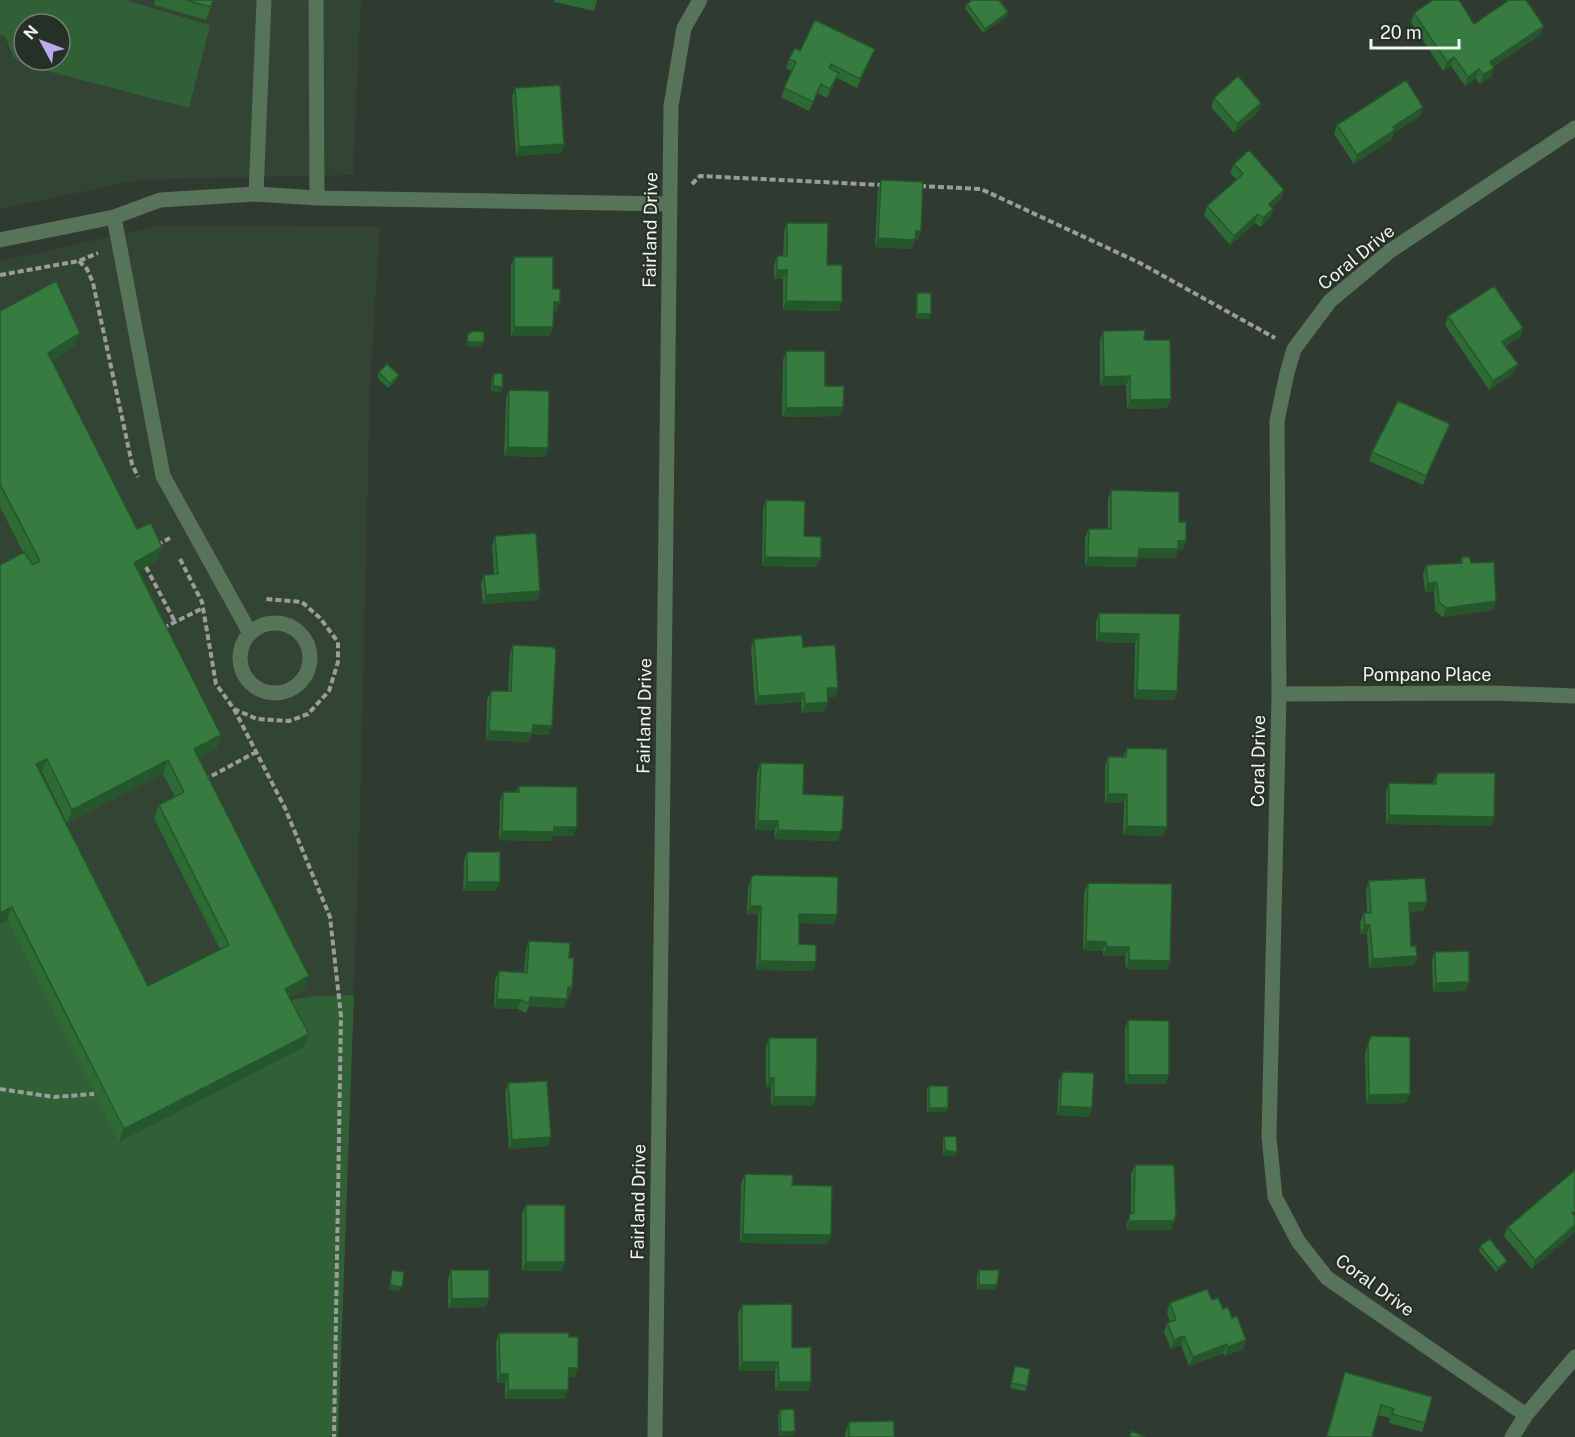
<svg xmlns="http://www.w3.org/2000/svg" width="1575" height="1437" font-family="'Public Sans',sans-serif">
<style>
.built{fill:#334334;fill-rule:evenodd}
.green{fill:#315f36;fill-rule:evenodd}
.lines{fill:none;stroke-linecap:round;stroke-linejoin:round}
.path{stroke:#979f97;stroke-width:4;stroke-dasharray:6 3;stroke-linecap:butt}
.service{stroke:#577359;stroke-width:15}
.minor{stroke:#577359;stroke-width:15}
.wall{fill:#2e6a36;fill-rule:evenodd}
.shaded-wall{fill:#26562c}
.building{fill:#367b3f;stroke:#26562c;stroke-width:1.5;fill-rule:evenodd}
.labels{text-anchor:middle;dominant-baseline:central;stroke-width:4.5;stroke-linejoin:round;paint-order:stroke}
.street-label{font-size:18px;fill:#f0f6f0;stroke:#263026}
</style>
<rect width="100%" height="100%" fill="#303a30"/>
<!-- built -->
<path class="built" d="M0 0H361L353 175 139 180 0 209ZM24 24H60V60H24Z
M159 226 380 227 370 387 360 819 338 1437H0V261Z"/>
<!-- green -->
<path class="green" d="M0 0H125L210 25 189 108 24 65 13 56 5 36 0 35ZM24 24H60V60H24Z
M7 920 120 1142 280 1002 314 996 354 995 338 1437H0V924Z"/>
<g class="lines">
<!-- path -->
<path class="path" d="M692 184 700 176 882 185
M920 186 981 189 1140 263 1275 338
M79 261 87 269 93 283 132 464 138 477
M0 275 79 261 98 253
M157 545 170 538
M180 559 202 602 216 684 234 709 257 719 289 721 308 714 329 691 338 662V642L320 618 302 602 265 599
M146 567 175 622
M163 628 203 608
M234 709 285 808 330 917 341 1016 334 1437
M204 780 256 752
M0 1089 54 1097 94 1094"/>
<!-- service -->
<path class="service" d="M316 0 317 198
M256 194 264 0
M114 217 163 476 250 633
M0 240 114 217 160 200 256 194 317 198 669 204
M240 658a35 35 0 1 1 70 0a35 35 0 1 1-70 0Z"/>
<!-- minor -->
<path class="minor" d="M1279 694 1494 693 1575 696
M1526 1415 1327 1278 1298 1241 1275 1197 1269 1137 1279 694 1277 421 1287 373 1294 349 1330 301 1390 251 1575 128
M655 1437 671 106 684 28 700 0
M1512 1437 1526 1415 1575 1357"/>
</g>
<!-- wall -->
<path class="wall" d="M155 0H213L206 20 154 5Z
M554 0H597L594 11 554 2Z
M967 4 1008 12 1006 17 983 33 965 8Z
M1414 13 1474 24 1540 35 1493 67 1491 77 1480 84 1476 78 1465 86 1451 66 1443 71 1411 22Z
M800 51 871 58 857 88 837 78 827 98 818 93 809 111 781 97 792 71 786 68 789 59Z
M515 88 564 144 561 153 516 156 512 97Z
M1214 98 1261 103 1258 112 1234 133 1211 107Z
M1420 116 1394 133 1392 139 1354 164 1334 134 1337 125Z
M1234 164 1284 190 1281 199 1272 207 1273 209 1270 218 1260 227 1255 223 1230 245 1204 215 1207 206 1237 180 1230 173Z
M881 180 918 240H915L912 249 875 247 878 189Z
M787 223 827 265 839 311 783 310V279H774V265L777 256H783L784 232Z
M514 257 553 289 560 302 556 311H553L550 336H511V266Z
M917 293 931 314 929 319 916 318V298Z
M0 311 75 346 52 361 137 529 162 547 157 560 139 571 221 735 217 748 198 758 309 976 304 989 289 997 309 1034 304 1047 119 1142 7 920 0 924V565L23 552 0 507ZM42 772 67 823 163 774 175 797 159 805 154 818 220 949 148 986 41 773Z
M1448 316 1523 328 1520 337 1505 346 1518 364 1514 373 1489 390 1445 325Z
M1103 331 1144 340 1171 399 1167 408 1127 409 1126 385 1100 386V340Z
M786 351 825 386 840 416 782 417 783 360Z
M379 372 399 375 397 380 388 388 377 377Z
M494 374 501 392 491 391 492 378Z
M509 390 545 457 504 456 506 399Z
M1450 424 1423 485 1369 461 1372 452Z
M1111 490 1186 541 1183 550H1178L1175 558H1138L1135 567 1085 566V538L1089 529H1108V499Z
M766 500 817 567 762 566 763 509Z
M495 536 540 591 537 600 483 604 481 584 484 575 494 574 492 545Z
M1462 557 1471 563 1493 610 1443 617 1435 611 1434 591 1425 592 1423 574 1426 565 1460 563Z
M1099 613 1180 614 1177 691 1174 700 1134 699 1135 643 1096 642V622Z
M754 639 803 647 838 688 835 697H827L824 711 802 713 801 702 755 705 751 648Z
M513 645 549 735 532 734 529 742 486 740 487 700 491 691H508L510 654Z
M1127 748 1163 836 1123 835 1124 803H1105V766L1108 757H1123Z
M761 763 803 794 839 838 836 841 774 839 775 830H755L757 772Z
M1437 773 1494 817 1491 826 1386 824V792L1389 783 1433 784Z
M519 786 573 836H553L551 841 499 840 500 801 503 792H516Z
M467 852 496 891H463L464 861Z
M751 878 837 915 834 924 799 923V944L813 971 756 970 758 915H747L748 887Z
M1369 881 1427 902 1423 911 1409 912 1411 946 1417 956 1414 965 1369 968 1367 934H1361L1360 922 1364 913H1367L1366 890Z
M1088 883 1170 961 1167 970 1126 969 1125 956H1103V951L1083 950 1084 892Z
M529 941 569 958 572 988 569 997H567L564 1008 529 1006 526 1013 518 1009 494 1008 495 980 499 971 524 972 526 950Z
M1435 952 1469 982 1466 991 1433 992 1432 960Z
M1128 1020 1169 1075 1165 1084H1125V1029Z
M1371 1036 1406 1103 1366 1104 1365 1053Z
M769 1038 813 1106H771V1087H766V1047Z
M1062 1072 1089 1117 1057 1115 1059 1081Z
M508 1083 548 1146 509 1149 505 1092Z
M929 1086 946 1112H927V1090Z
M944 1137 957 1152 955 1156 943 1155V1142Z
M1135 1165 1176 1215 1171 1230H1126L1127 1223 1131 1214V1174Z
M1575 1170 1532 1269 1504 1236 1508 1227Z
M745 1174 792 1185 828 1244 740 1243 741 1183Z
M526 1205 562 1271H522V1214Z
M1480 1246 1505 1265 1496 1272 1479 1251Z
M451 1270 486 1307 448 1308V1279Z
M979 1270 995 1290H977V1275Z
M1212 1300 1223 1309 1243 1349 1225 1356 1223 1353 1189 1366 1181 1345 1171 1349 1164 1332 1167 1323 1170 1322 1167 1312 1170 1303Z
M742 1305 811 1382 808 1391H775V1371H739L738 1314Z
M499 1333 569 1337 578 1368 575 1377H568L565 1399H505V1383H497L496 1342Z
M1015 1366 1027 1386 1025 1391 1010 1388Z
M1345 1372 1425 1423 1422 1432 1389 1423 1390 1418 1378 1415 1372 1437H1326Z
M780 1410 795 1431 794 1435 779 1436 778 1415Z
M849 1422 894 1437H845L846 1431Z"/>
<!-- shaded-wall -->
<path class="shaded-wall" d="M1008 12 1006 17 983 33 985 29Z
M1544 26 1540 35 1487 71 1490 62Z
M875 49 871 58 857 88 860 79Z
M1454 57 1451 66 1443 71 1447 62Z
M1494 68 1491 77 1480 84 1483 75Z
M1479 69 1476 78 1465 86 1468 77Z
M839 73 835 82 827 98 830 89Z
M821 84 818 93 809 111Z
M1261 103 1258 112 1234 133 1237 124Z
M1423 107 1420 116 1394 133 1392 139 1354 164 1357 155 1393 127Z
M564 144 561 153 516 156 519 147Z
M1284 190 1281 199 1266 213 1269 204Z
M1273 209 1270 218 1260 227 1263 218Z
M1258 214 1255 223 1230 245 1234 236Z
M916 231H921L918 240H915L912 249 875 247 878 238Z
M777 270H787L783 279H774Z
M786 301 842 302 839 311 783 310Z
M554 302H560L556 311H550Z
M917 314H931L929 319 916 318Z
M514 327H553L550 336H511Z
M1523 328 1520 337 1499 351 1502 342Z
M80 333 75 346 43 367 48 353Z
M467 342H484L482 347 466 346Z
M1518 364 1514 373 1489 390 1493 381Z
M399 375 397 380 388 388 390 384Z
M1130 376 1126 385 1100 386 1104 377Z
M493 386 503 387 501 392 491 391Z
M1171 399 1167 408 1127 409 1130 400Z
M843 407 840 416 782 417 786 408Z
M1450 424 1446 433 1423 485 1426 476Z
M508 447 548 448 545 457 504 456Z
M1178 541H1186L1183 550H1178L1175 558H1135L1139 549Z
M162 547 157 560 130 576 134 563Z
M765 557 821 558 817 567 762 566Z
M1088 557 1138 558 1135 567 1085 566Z
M1437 582 1434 591 1425 592 1428 583Z
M540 591 537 600 483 604 486 595Z
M1496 601 1493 610 1443 617 1446 608Z
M1099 633 1139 634 1135 643 1096 642Z
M827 688H838L835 697H824Z
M1137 690 1177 691 1174 700 1134 699Z
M804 693 801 702 755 705 758 696Z
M828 702 824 711 802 713 805 704Z
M533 725 552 726 549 735 532 734 529 742 486 740 489 731Z
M221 735 217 748 189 763 194 749Z
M47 759 42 772 31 778 36 764Z
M168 760 163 774 67 823 72 810Z
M1108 794H1127L1124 803H1105Z
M1389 815 1494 817 1491 826 1386 824Z
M758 821H778L775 830H755Z
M1127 826 1167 827 1163 836 1123 835Z
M554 827H577L573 836H553L551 841 499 840 502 831Z
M842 829 839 838 836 841 774 839 778 830Z
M467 882H500L496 891H463Z
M1427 902 1423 911 1405 912 1409 903Z
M750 906H761L758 915H747Z
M12 907 7 920 0 924V913Z
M799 914 837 915 834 924 796 923Z
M1365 925H1370L1367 934H1361Z
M1086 941 1106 942 1103 951 1083 950Z
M1107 947H1129L1125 956H1103Z
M1417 956 1414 965 1369 968 1373 959Z
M1129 960 1170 961 1167 970 1126 969Z
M760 961 816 962 813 971 756 970Z
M309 976 304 989 280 1002 285 989Z
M1469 982 1466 991 1433 992 1436 983Z
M568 987 572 988 569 997 564 996Z
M530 997 567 999 564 1008 529 1006Z
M497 999 521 1000 518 1009 494 1008Z
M309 1034 304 1047 119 1142 124 1129Z
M1128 1075H1169L1165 1084H1125Z
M769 1078H774L771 1087H766Z
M1410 1094 1406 1103 1366 1104 1369 1095Z
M774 1097H816L813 1106H771Z
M1060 1106 1092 1108 1089 1117 1057 1115Z
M929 1108H948L946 1112H927Z
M551 1137 548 1146 509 1149 512 1140Z
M945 1150 957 1152 955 1156 943 1155Z
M1129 1221H1174L1171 1230H1126Z
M1575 1225V1232L1532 1269 1535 1260Z
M743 1234 831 1235 828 1244 740 1243Z
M1507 1261 1505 1265 1496 1272 1498 1268Z
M526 1262H565L562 1271H522Z
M390 1285 402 1287 400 1291 388 1290Z
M979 1285H997L995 1290H977Z
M489 1298 486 1307 448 1308 452 1299Z
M1184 1336 1181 1345 1171 1349 1174 1340Z
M1246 1340 1243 1349 1225 1356 1228 1347Z
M1227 1344 1223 1353 1189 1366 1193 1357Z
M742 1362H778L775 1371H739Z
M569 1368H578L575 1377H565Z
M500 1374H508L505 1383H497Z
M779 1382H811L808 1391H775Z
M508 1390H568L565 1399H505Z
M795 1431 794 1435 779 1436 781 1432Z"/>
<!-- building -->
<path class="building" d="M186 0H213L211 7Z
M972 0H999L1008 12 985 29 967 4Z
M1433 0H1459L1474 24 1509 0H1526L1544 26 1490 62 1494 68 1483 75 1479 69 1468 77 1454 57 1447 62 1414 13Z
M815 20 875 49 860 79 831 64 829 68 839 73 830 89 821 84 813 102 784 88 796 62 789 59 795 48 800 51Z
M1238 76 1261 103 1237 124 1214 98Z
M1406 80 1423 107 1393 127 1395 130 1357 155 1337 125Z
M560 85 564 144 519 147 515 88Z
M1249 150 1284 190 1269 204 1273 209 1263 218 1258 214 1234 236 1207 206 1243 174 1234 164Z
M881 180 923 182 921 231H916L915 240 878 238Z
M787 223H828L827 265H842V302L786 301 787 270H777V256H787Z
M514 257H553V289H560V302H554L553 327H514Z
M56 281 80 333 48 353 137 529 151 523 162 547 134 563 221 735 194 749 309 976 285 989 309 1034 124 1129 12 907 0 913V565L24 552 33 565 40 561 0 484V311ZM47 759 72 810 168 760 184 792 159 805 229 945 148 986 36 764Z
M1494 286 1523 328 1502 342 1518 364 1493 381 1448 316Z
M917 293H931V314H917Z
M1145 330 1144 340H1170L1171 399 1130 400V376L1104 377 1103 331Z
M473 331 484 332V342H467L468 334Z
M786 351H825V386H844L843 407 786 408Z
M387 364 399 375 390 384 379 372Z
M502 373 503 387 493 386 494 374Z
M509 390 549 391 548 448 508 447Z
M1398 401 1450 424 1426 476 1372 452Z
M1111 490 1179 492V522H1186V541H1178V549H1139L1138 558 1088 557 1089 529H1111Z
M766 500 805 501 804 536 821 537V558L765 557Z
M536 533 540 591 486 595 484 575 498 574 495 536Z
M1462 557H1470L1471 563 1494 562 1496 601 1446 608 1439 602 1437 582 1428 583 1426 565 1462 563Z
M1099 613 1180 614 1177 691 1137 690 1139 634 1099 633Z
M802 635 803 647 835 645 838 688H827L828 702 805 704 804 693 758 696 754 639Z
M513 645 553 647 556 650 552 726 533 725 532 733 489 731 491 691H511Z
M1127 748 1167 749V827L1127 826V794H1108V757H1126Z
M761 763 804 764 803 794 844 796 842 829 839 832 778 830V821H758Z
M1437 773H1495L1494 817 1389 815V783L1436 784Z
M519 786 577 787V827H554V832L502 831 503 792H519Z
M467 852H500V882H467Z
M754 875 838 877 837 915 799 914V944L816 945V962L760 961 761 906H750L751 878Z
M1425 878 1427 902 1409 903 1411 946H1416L1417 956 1373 959 1370 925H1365L1364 913H1371L1369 881Z
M1088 883 1172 884 1170 961 1129 960V947H1107L1106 942 1086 941Z
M529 941 570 943 569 958H574L572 988 568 987 567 999 530 997 529 1004 521 1000 497 999 499 971 527 973Z
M1469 951V982L1436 983 1435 952Z
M1128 1020 1169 1021V1075H1128Z
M1371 1036 1410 1037V1094L1369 1095 1368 1044Z
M769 1038H817L816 1097H774V1078H769Z
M1062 1072 1094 1073 1092 1108 1060 1106Z
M547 1081 551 1137 512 1140 508 1083Z
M929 1086H948V1108H929Z
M956 1136 957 1152 945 1150 944 1137Z
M1135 1165H1174L1176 1215 1174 1221H1129L1130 1214 1134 1213Z
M1575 1170V1211L1572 1213 1575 1216V1225L1535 1260 1508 1227Z
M745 1174 793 1175 792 1185 832 1186 831 1235 743 1234Z
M526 1205H565V1262H526Z
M1490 1239 1507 1261 1498 1268 1480 1246Z
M392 1270 404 1272 402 1287 390 1285Z
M451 1270H489V1298L452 1299Z
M979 1270H999L997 1285H979Z
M1207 1289 1212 1300 1218 1298 1223 1309 1228 1307 1232 1318 1237 1316 1246 1340 1228 1347 1227 1344 1193 1357 1184 1336 1174 1340 1167 1323 1176 1320 1170 1303Z
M792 1304V1348L811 1347V1382H779L778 1362H742V1305Z
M499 1333H569V1337H578V1368H569L568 1390H508V1374H500Z
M1015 1366 1030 1369 1027 1386 1011 1383Z
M1345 1372 1432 1397 1425 1423 1392 1414 1394 1409 1381 1405 1372 1437H1332L1327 1436Z
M794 1409 795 1431 781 1432 780 1410Z
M894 1421V1437H849V1422Z
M1132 1431 1145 1437H1129Z"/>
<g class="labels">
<!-- street labels -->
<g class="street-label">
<text transform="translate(650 230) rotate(-89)">Fairland Drive</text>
<text transform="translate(1356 257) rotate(-39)">Coral Drive</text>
<text x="1427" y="674">Pompano Place</text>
<text transform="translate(644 716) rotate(-89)">Fairland Drive</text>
<text transform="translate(1258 761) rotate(-89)">Coral Drive</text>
<text transform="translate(638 1202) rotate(-89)">Fairland Drive</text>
<text transform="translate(1375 1285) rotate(36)">Coral Drive</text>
</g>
</g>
<!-- north arrow -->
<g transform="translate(42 42) rotate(311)"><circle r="28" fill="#263026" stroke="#777f77" stroke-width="1.5"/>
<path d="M0-4.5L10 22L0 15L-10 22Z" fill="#bea9f5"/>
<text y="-9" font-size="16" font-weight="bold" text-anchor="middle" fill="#f0f6f0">N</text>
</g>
<!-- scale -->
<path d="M1371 39v9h88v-9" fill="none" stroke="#f0f6f0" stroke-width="3"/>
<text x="1380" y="39" font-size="18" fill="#f0f6f0" stroke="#263026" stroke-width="4.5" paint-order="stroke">20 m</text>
</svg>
